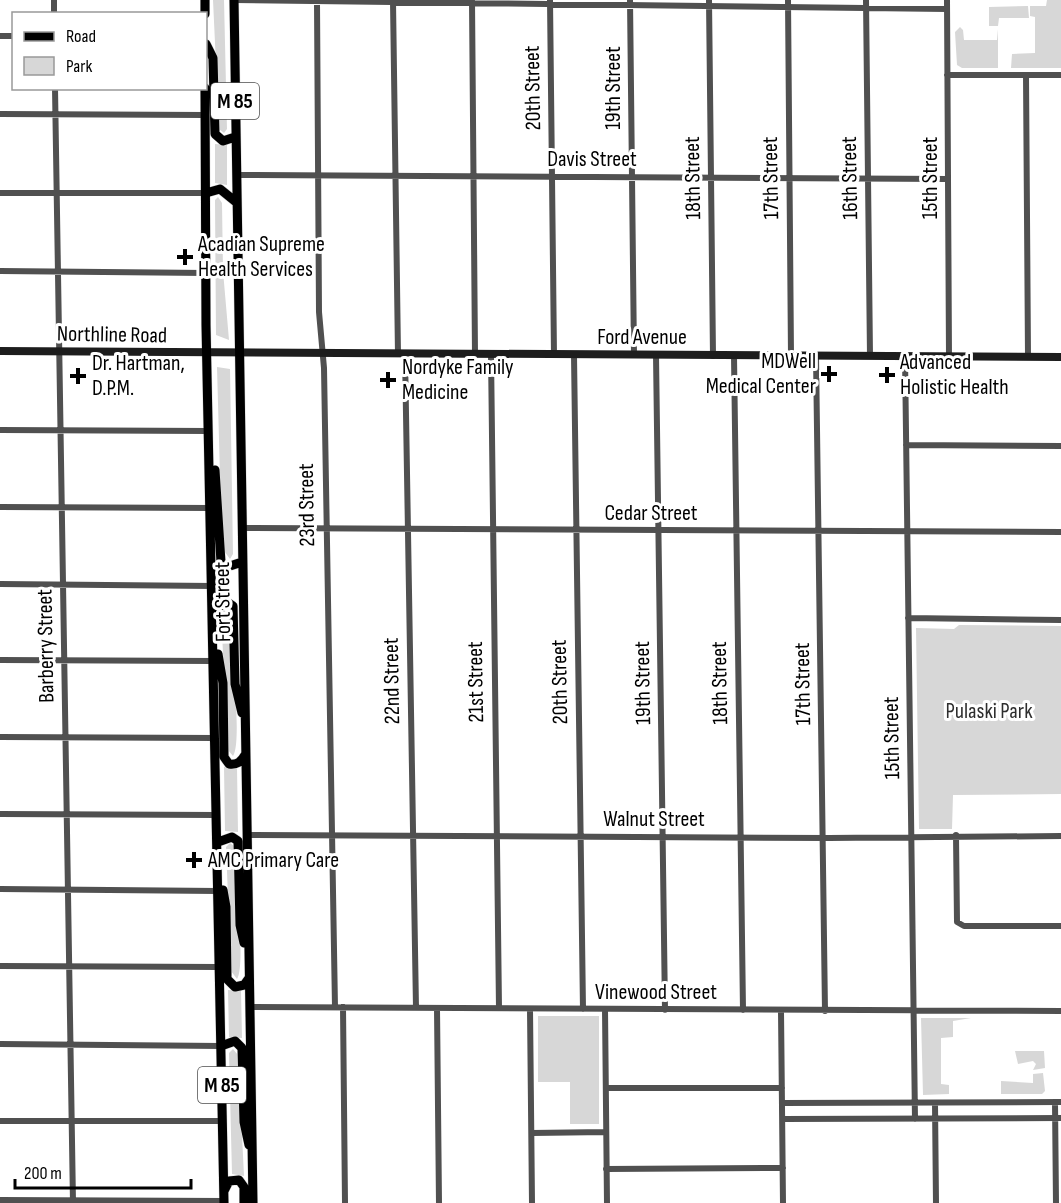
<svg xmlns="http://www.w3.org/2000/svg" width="1061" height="1203" font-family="'Sofia Sans Condensed',sans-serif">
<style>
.green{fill:#d7d7d7}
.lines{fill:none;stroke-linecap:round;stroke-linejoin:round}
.primary-casing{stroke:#dbdbdb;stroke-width:10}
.street{stroke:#505050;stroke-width:6}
.secondary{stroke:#1d1d1d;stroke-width:8}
.primary{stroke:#000;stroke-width:9}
.poi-dot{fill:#000;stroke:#fff;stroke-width:2}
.labels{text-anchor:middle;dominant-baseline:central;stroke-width:6;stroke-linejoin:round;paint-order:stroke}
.shield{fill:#fff;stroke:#4c4c4c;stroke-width:1.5}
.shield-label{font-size:21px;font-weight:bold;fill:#000}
.street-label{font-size:22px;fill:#000;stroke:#fff}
.poi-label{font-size:22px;fill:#000;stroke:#fff;text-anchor:start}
.park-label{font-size:22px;fill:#2e2e2e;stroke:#fff}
</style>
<rect width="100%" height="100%" fill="#fff"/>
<!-- green -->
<path class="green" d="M213 0H224L227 129 224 133 219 129Z
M1047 0H1061V68H1011L1012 54 1035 53V17L1030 16V6H1046Z
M1028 6 1029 18H999L998 26H989V7Z
M960 27 963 30 964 40H997L998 29V68H962L957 65 955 32Z
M215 144 227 145V185L215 183Z
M218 197 222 203 223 271 229 340 216 335 215 200Z
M217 367 230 369 233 554 230 559 222 548Z
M224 610 229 613C230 638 243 741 233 756L228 750 221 614Z
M959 625 1061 626V794L953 795 952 829H919L916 628 954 629Z
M224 767 237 768 238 832 225 831Z
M230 843 234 846C235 870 246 966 237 979L231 971 226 847Z
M228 990 241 991 242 1038 229 1037Z
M538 1016H599V1124H570V1082H538Z
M921 1018H971L953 1021V1037L941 1038V1084L949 1085V1094L923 1095Z
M233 1049 238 1055 244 1176 232 1174 229 1053Z
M1015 1051H1044L1045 1068 1033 1070 1036 1064 1033 1061 1018 1064Z
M1043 1073 1045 1091 1042 1094H1001V1081L1033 1083V1074Z"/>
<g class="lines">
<!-- primary casing -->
<g class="primary-casing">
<path id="primary" d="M205 0V14
M234 0 253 1203
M206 44 213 58 215 134 223 141 235 137
M205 88 206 325 224 1203
M206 193 220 189 236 202
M215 470 221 562 227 567 242 562
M213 611 227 602 233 606 235 684 242 713
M218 654 223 683 224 757 229 764C237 765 241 762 245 755
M218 842 232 837 238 841 240 925 244 943
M223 890 226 907 227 979 235 987 244 985 249 978
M221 1046 235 1041 242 1048 244 1122 249 1145
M224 1191 229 1181 239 1180 244 1187V1203"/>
</g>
<!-- street -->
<path class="street" d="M54 0V14
M234 0 947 9
M550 0 554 355
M630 0 634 355
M709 0 713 356
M788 0 791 356
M866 0 870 356
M947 0 949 357
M393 1 398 354
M472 1 475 354
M317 2 319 312 324 368 335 1007
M0 36H14
M947 75H1061
M1026 75 1028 357
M55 88 73 1203
M0 114 205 115
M236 175 948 179
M0 193H206
M0 271 207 273
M405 354 416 1008
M491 354 499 1008
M574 355 583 1009
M656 355 665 1010
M734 356 743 1010
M816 356 825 1011
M905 356 915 1119
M0 430 209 431
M906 445 1061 446
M0 507 211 508
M241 528 1061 532
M0 584 213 586
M908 618 1061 620
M0 660 214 661
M0 737 215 738
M0 814 217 815
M247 835 829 838 1061 836
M956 835 957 922 964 926H1061
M0 889 218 891
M0 966 219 967
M250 1007 1061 1011
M343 1007 345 1203
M437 1008 439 1203
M530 1009 532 1203
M605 1009 607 1203
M781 1011 783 1203
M0 1044 221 1046
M606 1088H782
M1055 1102 1056 1203
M782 1103 1061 1102
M935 1103 936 1203
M783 1119 1061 1118
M0 1121H223
M532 1133 606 1132
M606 1169 783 1168
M0 1200 224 1201"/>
<!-- secondary -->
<path class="secondary" d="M0 351 1061 357"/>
<!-- primary -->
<use href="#primary" class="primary"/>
</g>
<!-- markers -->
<g class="poi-dot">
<path d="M182 248h6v6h6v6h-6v6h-6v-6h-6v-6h6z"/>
<path d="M826 365h6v6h6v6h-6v6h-6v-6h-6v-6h6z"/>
<path d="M884 366h6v6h6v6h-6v6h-6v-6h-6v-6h6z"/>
<path d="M75 367h6v6h6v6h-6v6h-6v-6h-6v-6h6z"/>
<path d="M385 371h6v6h6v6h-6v6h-6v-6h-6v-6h6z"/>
<path d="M191 851h6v6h6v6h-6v6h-6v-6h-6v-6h6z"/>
</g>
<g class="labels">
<!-- shield labels -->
<g class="shield">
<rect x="211" y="83" width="48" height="36" rx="4.5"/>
<rect x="198" y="1067" width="48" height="36" rx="4.5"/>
</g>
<g class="shield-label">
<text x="235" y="101">M 85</text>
<text x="222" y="1085">M 85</text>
</g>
<!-- street labels -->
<g class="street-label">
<text transform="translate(533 88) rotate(-91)">20th Street</text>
<text transform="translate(613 88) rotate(-90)">19th Street</text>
<text x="592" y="159">Davis Street</text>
<text transform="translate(693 178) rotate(-91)">18th Street</text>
<text transform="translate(771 178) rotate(-91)">17th Street</text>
<text transform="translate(850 178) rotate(-91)">16th Street</text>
<text transform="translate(930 178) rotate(-90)">15th Street</text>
<text transform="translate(112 335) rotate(1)">Northline Road</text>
<text x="642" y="337">Ford Avenue</text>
<text transform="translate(307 505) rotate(-91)">23rd Street</text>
<text x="651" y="513">Cedar Street</text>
<text transform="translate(223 602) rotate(-91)">Fort Street</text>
<text transform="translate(46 646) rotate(-91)">Barberry Street</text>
<text transform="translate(392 681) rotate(-91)">22nd Street</text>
<text transform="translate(476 682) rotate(-91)">21st Street</text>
<text transform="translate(560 682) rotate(-91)">20th Street</text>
<text transform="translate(643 683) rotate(-91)">19th Street</text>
<text transform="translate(720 683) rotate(-91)">18th Street</text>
<text transform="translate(803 684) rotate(-91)">17th Street</text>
<text transform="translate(892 738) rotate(-91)">15th Street</text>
<text x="654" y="819">Walnut Street</text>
<text x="656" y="992">Vinewood Street</text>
</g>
<!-- poi labels -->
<g class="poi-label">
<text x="198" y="244">Acadian Supreme<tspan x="198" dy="25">Health Services</tspan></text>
<text x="816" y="361" text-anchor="end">MDWell<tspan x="816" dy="25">Medical Center</tspan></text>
<text x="900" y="362">Advanced<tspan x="900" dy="25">Holistic Health</tspan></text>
<text x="92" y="363">Dr. Hartman,<tspan x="92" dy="25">D.P.M.</tspan></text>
<text x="402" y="367">Nordyke Family<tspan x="402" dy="25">Medicine</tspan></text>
<text x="208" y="860">AMC Primary Care</text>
</g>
<!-- park labels -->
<g class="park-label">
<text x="989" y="711">Pulaski Park</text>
</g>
</g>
<!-- legend -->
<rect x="12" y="12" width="195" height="78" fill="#ffffff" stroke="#999999" stroke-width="1.5"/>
<rect x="24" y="32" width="30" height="9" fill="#000000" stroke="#999999" stroke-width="1.5"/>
<text x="66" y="42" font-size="18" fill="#000000">Road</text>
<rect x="24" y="57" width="30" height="18" fill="#d7d7d7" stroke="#999999" stroke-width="1.5"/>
<text x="66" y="72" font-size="18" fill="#000000">Park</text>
<!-- scale -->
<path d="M15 1179v9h176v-9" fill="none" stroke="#000000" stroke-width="3"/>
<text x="24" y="1179" font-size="18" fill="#000000" stroke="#ffffff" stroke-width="4.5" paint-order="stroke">200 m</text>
</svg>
